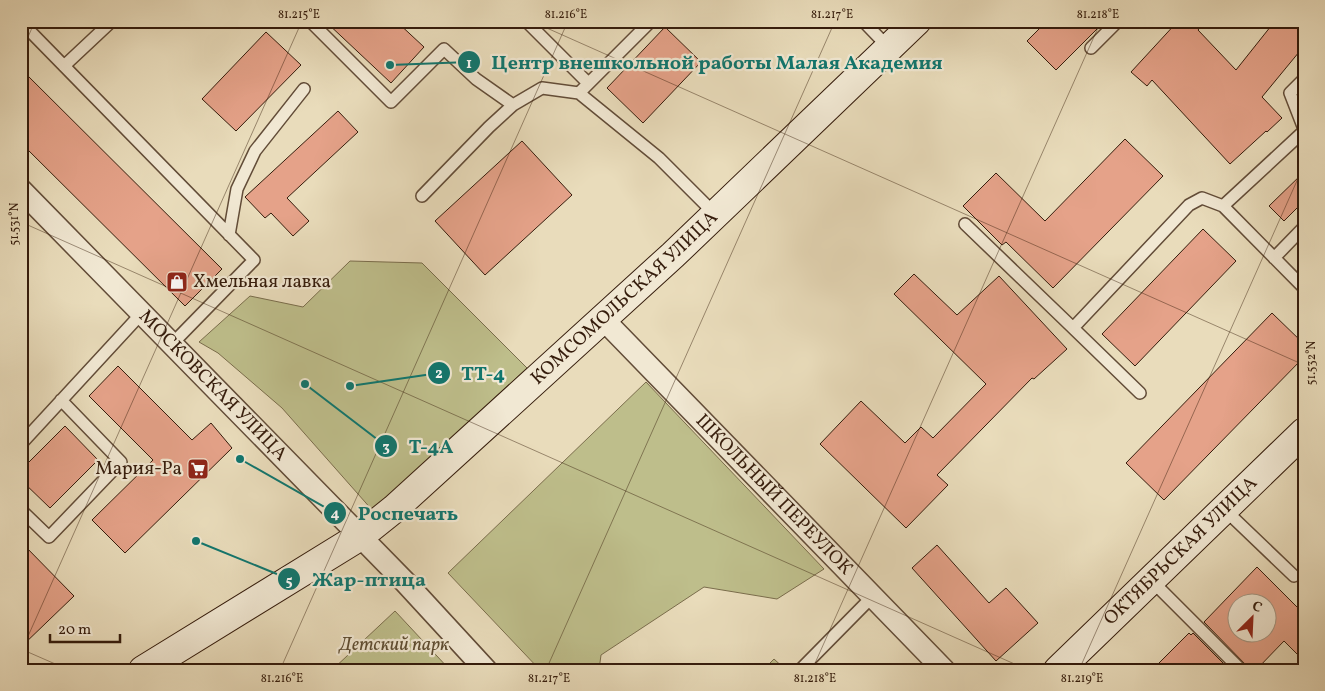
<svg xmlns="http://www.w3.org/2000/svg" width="1325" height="691" font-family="Vollkorn,serif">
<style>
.green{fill:#bebe8b;stroke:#7a6d4c}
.building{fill:#e5a289;stroke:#351c0c;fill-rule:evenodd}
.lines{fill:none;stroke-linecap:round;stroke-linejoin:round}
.service-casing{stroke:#624c38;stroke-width:14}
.minor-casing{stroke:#624c38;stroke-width:24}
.secondary-casing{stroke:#351c0c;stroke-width:30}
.service{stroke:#f1e8d3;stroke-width:11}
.minor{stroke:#f1e8d3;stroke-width:21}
.secondary{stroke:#f1e8d3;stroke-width:28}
.ticks{fill:none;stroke:#351c0c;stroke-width:1;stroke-opacity:0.45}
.labels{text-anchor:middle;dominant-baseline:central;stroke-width:4.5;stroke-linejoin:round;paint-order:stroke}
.poi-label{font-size:19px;fill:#351c0c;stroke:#f1e8d3;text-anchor:start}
.street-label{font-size:19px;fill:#351c0c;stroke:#f1e8d3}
.park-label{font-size:19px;font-style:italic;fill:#5e4d32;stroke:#f1e8d3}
.leader{fill:none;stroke:#0f766e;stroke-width:2}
.callout-dot{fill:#0f766e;stroke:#f1e8d3;stroke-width:2}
.mark-label{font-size:15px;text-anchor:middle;font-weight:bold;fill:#fff}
.callout-label{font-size:20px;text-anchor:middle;font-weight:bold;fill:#0f766e;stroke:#f1e8d3;stroke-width:4.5;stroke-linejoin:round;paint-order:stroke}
.neatline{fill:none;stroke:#351c0c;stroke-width:2}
.ticks-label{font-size:12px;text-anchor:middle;fill:#351c0c}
</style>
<rect width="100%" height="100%" fill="#e9dcbb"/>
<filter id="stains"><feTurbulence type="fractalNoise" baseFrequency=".004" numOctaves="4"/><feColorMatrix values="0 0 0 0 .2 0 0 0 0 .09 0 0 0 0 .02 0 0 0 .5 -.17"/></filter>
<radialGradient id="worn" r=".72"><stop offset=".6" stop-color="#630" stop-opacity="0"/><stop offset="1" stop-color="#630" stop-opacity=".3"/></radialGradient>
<!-- green -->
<path class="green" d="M350 261 422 263 527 368 373 511 282 408 218 353 199 342 250 296 303 307Z
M646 382 824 569 777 599 704 587 601 655 599 670H540L448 573Z
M395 611 450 670H332Z
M774 659 786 670H763Z"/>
<!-- building -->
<path class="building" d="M325 21H396L424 47 391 83Z
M1047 21H1105L1056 70 1027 41Z
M1178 21H1206L1198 30 1236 70 1275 21H1304V46L1262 97 1282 118 1267 132 1266 131 1230 164 1152 80 1147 86 1131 72Z
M665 27 701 62 643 123 607 88Z
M266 32 301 65 236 131 202 99Z
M21 69 222 269 185 306 21 143Z
M338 111 358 132 287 198 309 221 293 236 271 213 265 218 245 197Z
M1125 139 1163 176 1053 288 1006 242 1002 245 963 206 996 173 1045 221Z
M522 141 572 195 485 275 435 221Z
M1304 172V201L1284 221 1269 206Z
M1203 229 1236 261 1135 366 1102 334Z
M914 274 957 315 999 276 1067 349 1034 379 1032 378 937 475 948 485 906 528 820 444 861 401 905 443 921 427 933 438 986 384 894 294Z
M1272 313 1304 344V357L1164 500 1126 463Z
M118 366 192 440 211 423 232 448 125 553 92 520 153 460 89 396Z
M65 426 98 460 50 508 21 480V470Z
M21 542 74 596 21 647Z
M937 545 989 603 1006 588 1038 623 996 661 912 568Z
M1257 567 1304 614V661L1284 641 1256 670H1248L1246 665 1204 622ZM1238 604H1268V634H1238Z
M1189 633 1191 635 1193 633 1230 670H1152Z"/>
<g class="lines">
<!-- service casing -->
<g class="service-casing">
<path id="service" d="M310 21 391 102 444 49 476 79 513 105
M526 21 588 83
M863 21 889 48
M21 22 254 260 172 344
M1091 48 1118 21
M64 66 112 21
M1304 79 1290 93 1304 129
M579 93 651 21
M422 196 489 127 513 105 542 88 579 93 659 158 715 214
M1223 206 1304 131
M965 224 1073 328 1189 205 1202 198 1223 206 1304 288
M229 235 237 189 255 151 304 89
M1274 258 1304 227
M1073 328 1140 393
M21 444 141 314
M1224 509 1294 576
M21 510 49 537 121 462 61 400
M1151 580 1241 670
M800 670 872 597"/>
</g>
<!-- minor casing -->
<g class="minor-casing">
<g id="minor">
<path id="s1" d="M21 190 405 582 486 670"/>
<path id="s2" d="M603 319 944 670"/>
</g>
</g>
<!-- secondary casing -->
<g class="secondary-casing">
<g id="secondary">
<path id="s3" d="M143 670 359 537 394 509 673 255 917 21"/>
<path id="s4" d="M1058 670 1304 432"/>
</g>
</g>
<!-- service -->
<use href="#service" class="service"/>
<!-- minor -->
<use href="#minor" class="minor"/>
<!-- secondary -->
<use href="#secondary" class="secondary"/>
</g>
<!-- ticks -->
<path class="ticks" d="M531 21 1304 365M21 53 35 21M21 222 1028 670M21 649 69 670M21 652 302 21M280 670 568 21M546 670 835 21M812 670 1101 21M1079 670 1304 165"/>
<!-- icons -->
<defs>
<g id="shop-square" transform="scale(1.125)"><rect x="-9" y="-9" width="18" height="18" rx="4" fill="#8f2418" stroke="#f1e8d3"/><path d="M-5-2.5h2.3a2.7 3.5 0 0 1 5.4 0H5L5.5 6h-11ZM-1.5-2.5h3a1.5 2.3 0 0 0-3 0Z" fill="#fff"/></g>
<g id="supermarket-square" transform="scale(1.125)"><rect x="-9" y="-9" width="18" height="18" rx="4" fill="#8f2418" stroke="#f1e8d3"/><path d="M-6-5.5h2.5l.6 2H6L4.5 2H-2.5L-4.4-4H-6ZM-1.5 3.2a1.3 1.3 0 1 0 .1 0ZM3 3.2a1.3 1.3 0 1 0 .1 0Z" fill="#fff"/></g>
</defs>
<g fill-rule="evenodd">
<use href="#shop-square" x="177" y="282"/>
<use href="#supermarket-square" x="198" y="469"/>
</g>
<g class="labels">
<!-- poi labels -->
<g class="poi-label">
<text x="193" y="282">Хмельная лавка</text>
<text x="182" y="469" text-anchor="end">Мария-Ра</text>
</g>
<!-- street labels -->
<g class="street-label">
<text stroke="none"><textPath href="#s3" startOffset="611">КОМСОМОЛЬСКАЯ УЛИЦА</textPath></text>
<text stroke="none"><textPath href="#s1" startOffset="274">МОСКОВСКАЯ УЛИЦА</textPath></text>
<text stroke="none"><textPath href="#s2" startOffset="245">ШКОЛЬНЫЙ ПЕРЕУЛОК</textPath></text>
<text stroke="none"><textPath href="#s4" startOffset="171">ОКТЯБРЬСКАЯ УЛИЦА</textPath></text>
</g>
<!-- park labels -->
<g class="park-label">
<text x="394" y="645">Детский парк</text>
</g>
</g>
<!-- callouts -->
<path class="leader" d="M390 65L469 62M350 386L439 373M305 384L386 446M240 459L335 513M196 541L289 579"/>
<g class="callout-dot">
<circle cx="390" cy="65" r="5"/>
<circle cx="350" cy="386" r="5"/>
<circle cx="305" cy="384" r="5"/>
<circle cx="240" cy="459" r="5"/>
<circle cx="196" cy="541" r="5"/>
<circle cx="469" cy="62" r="12"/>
<circle cx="439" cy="373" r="12"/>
<circle cx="386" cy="446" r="12"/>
<circle cx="335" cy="513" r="12"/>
<circle cx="289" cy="579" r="12"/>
</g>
<g class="mark-label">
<text x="469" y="68">1</text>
<text x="439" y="378">2</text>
<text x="386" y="451">3</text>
<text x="335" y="518">4</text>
<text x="289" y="585">5</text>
</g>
<g class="callout-label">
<text x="717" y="69">Центр внешкольной работы Малая Академия</text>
<text x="483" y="380">ТТ-4</text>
<text x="431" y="453">Т-4А</text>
<text x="408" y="520">Роспечать</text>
<text x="369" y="586">Жар-птица</text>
</g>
<!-- margin -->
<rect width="1325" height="691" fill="none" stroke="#e9dcbb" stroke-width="55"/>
<!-- north arrow -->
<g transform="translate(1252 618) rotate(24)"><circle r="24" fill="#f1e8d3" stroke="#a69683"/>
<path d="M0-4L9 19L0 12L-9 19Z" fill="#8f2418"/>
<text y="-8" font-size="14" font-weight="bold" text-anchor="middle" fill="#351c0c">С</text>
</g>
<!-- scale -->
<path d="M50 634v8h70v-8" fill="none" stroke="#351c0c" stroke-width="2.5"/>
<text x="58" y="634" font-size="15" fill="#351c0c" stroke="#f1e8d3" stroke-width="4" paint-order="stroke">20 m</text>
<rect x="28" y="28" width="1270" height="636" class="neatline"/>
<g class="ticks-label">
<text x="299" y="18">81.215°E</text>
<text x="566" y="18">81.216°E</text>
<text x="832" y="18">81.217°E</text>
<text x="1098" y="18">81.218°E</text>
<text transform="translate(14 224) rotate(-90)" y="4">51.531°N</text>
<text transform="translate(1311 363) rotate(-90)" y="4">51.532°N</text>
<text x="282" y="682">81.216°E</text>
<text x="549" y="682">81.217°E</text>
<text x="815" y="682">81.218°E</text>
<text x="1082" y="682">81.219°E</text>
</g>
<rect width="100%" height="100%" filter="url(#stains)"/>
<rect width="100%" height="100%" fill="url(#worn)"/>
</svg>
